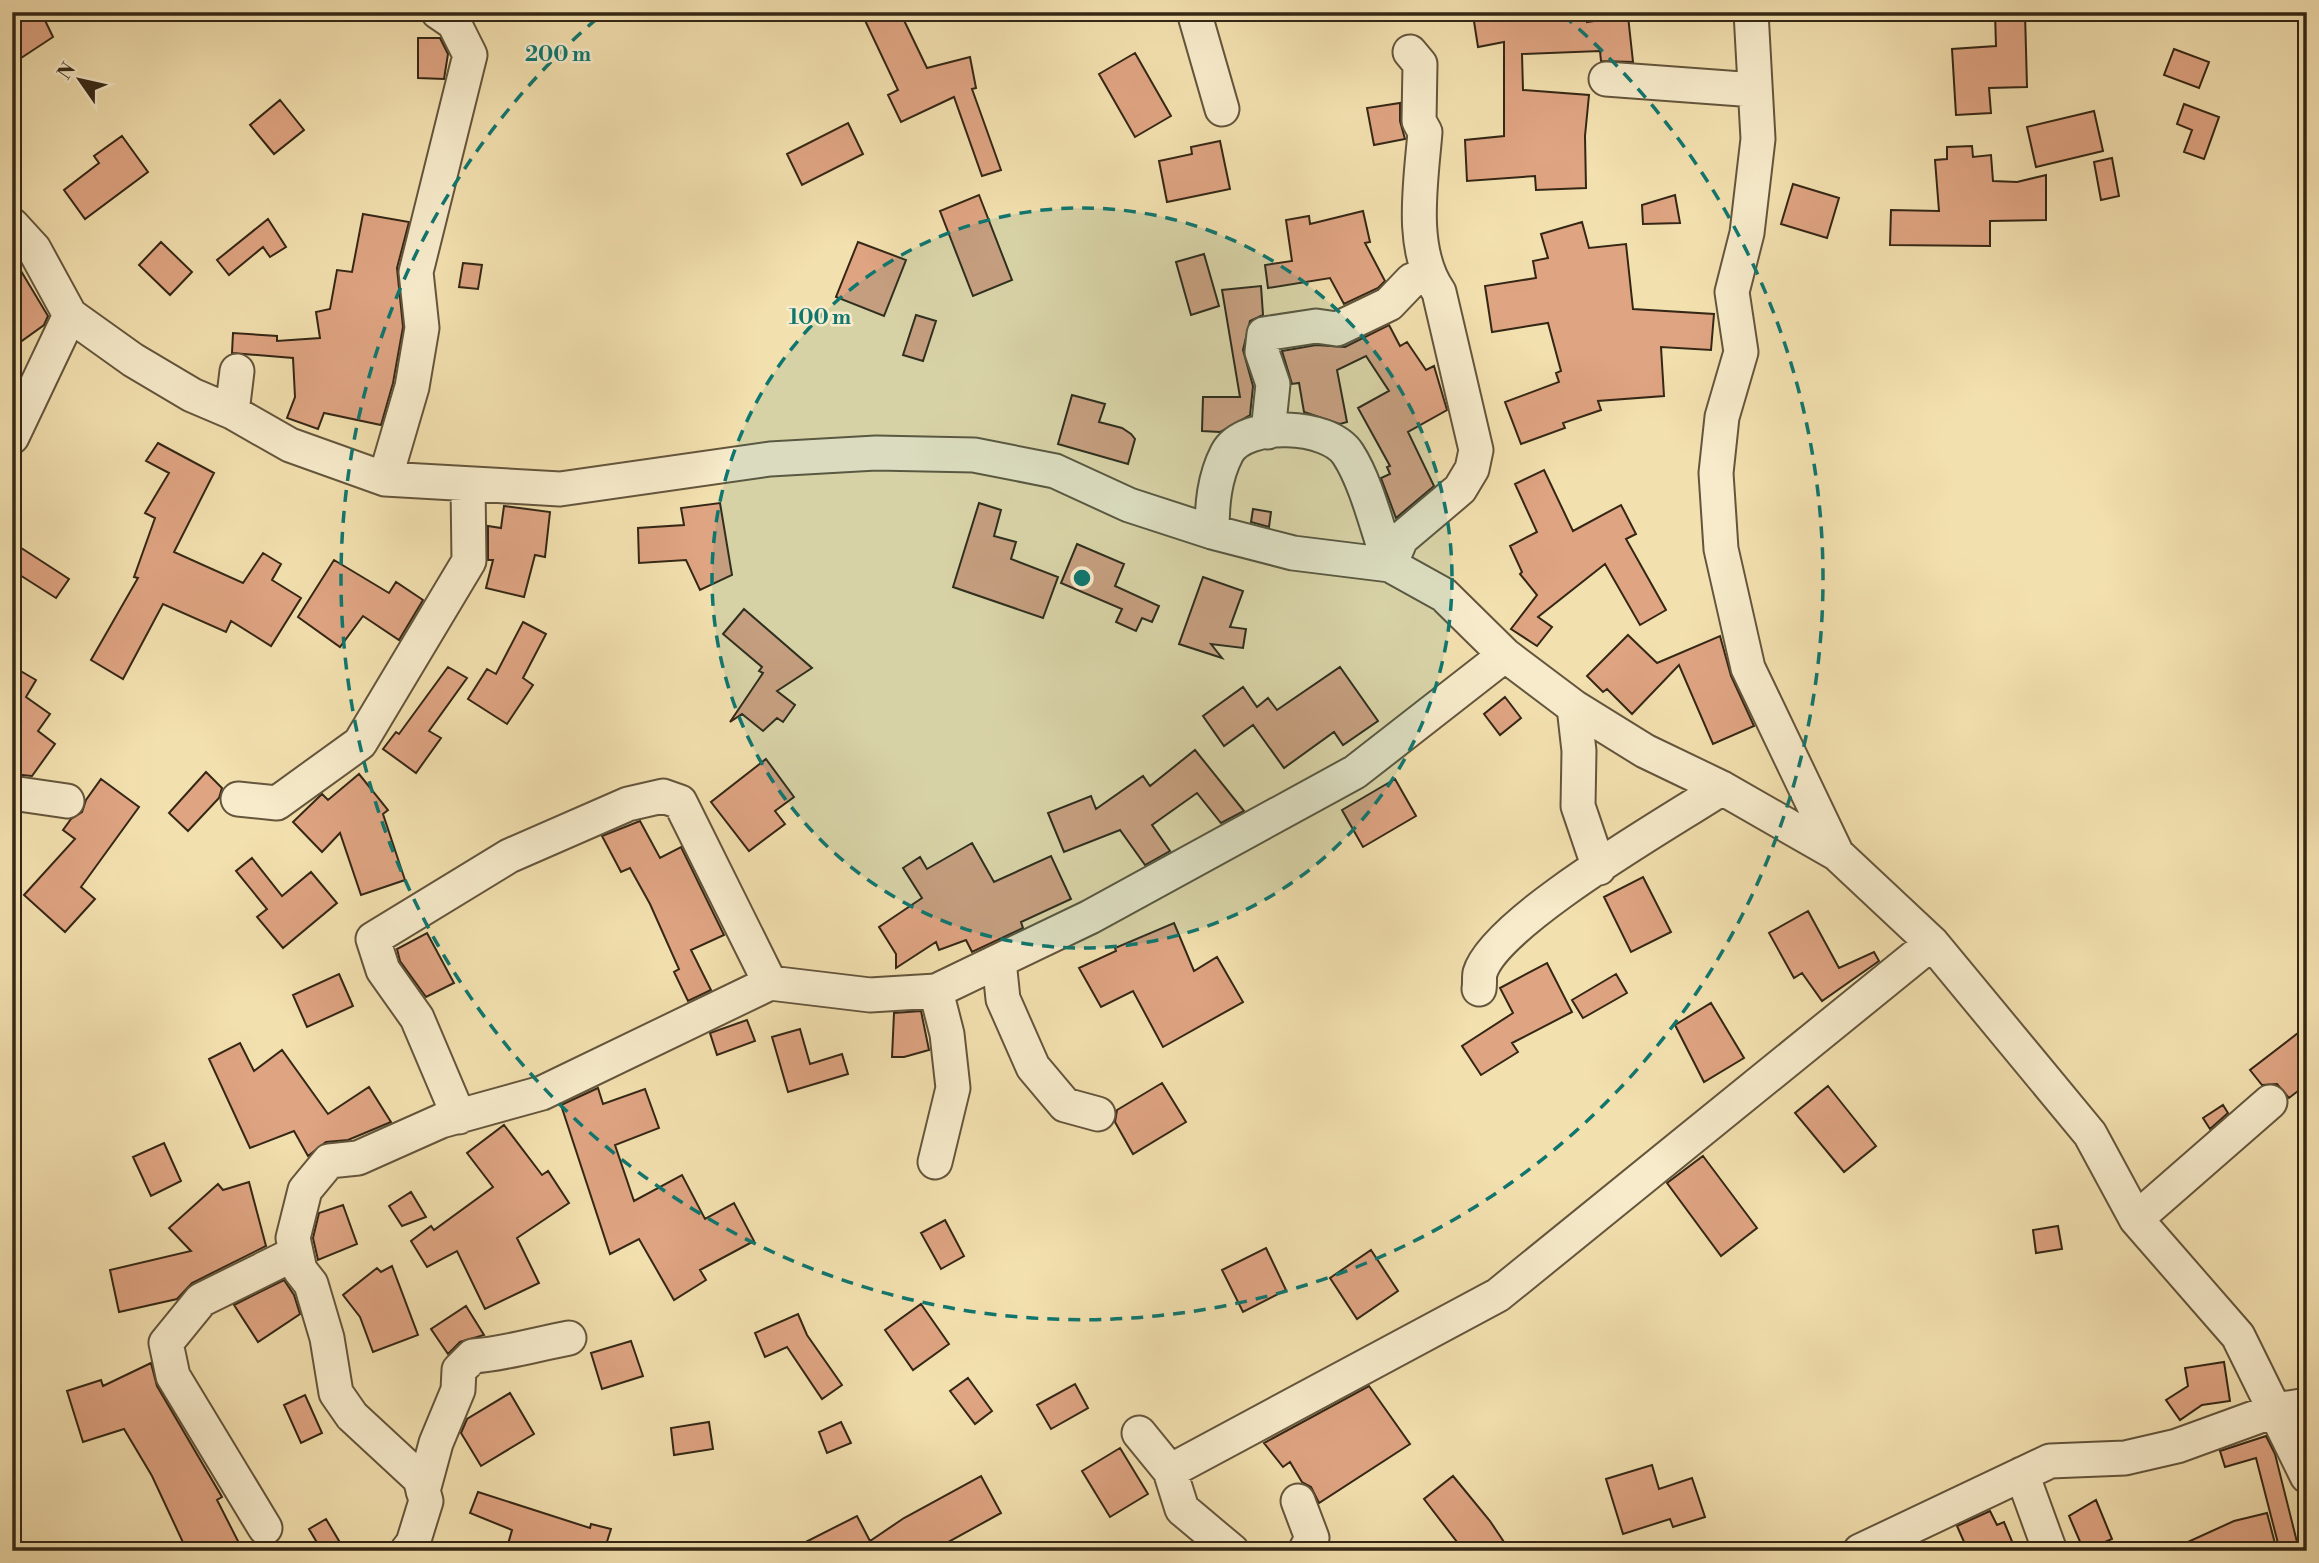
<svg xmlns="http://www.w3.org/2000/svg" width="2319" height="1563" font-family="'Libre Bodoni',serif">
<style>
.building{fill:#dfa482;stroke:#342715;stroke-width:2}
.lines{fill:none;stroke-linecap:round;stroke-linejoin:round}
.minor-casing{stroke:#64553c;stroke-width:37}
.minor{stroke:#f7ebcb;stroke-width:33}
.ring{fill:none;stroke:#0f766e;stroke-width:3.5;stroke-dasharray:12 9}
.centre{fill:#0f766e;stroke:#f7ebcb;stroke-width:3.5}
.ring-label{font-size:21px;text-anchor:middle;font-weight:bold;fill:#0f766e;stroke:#f7ebcb;stroke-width:5;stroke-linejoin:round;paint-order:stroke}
</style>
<rect width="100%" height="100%" fill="#f3e0af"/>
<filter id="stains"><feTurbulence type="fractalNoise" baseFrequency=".00286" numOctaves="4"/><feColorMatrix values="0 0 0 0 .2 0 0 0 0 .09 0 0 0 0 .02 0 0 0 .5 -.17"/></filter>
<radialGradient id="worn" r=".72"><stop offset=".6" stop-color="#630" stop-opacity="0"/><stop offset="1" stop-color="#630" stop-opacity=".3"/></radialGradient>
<!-- building -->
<path class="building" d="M12 12H41L53 37 12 64Z
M861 12H900L927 68 970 57 976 88 972 89 1001 170 982 176 954 97 901 122 888 95 898 90Z
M1490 12H1587V22L1628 16 1633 62 1601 61 1600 51 1522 54 1523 90 1589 95 1585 136 1586 188 1536 190 1535 176 1467 181 1465 140 1504 136V42L1478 47 1473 15Z
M1995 13H2025L2027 87 1989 88 1991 113 1956 115 1952 49 1996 46Z
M418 38H440L448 54 444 79 418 78Z
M2174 49 2209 62 2199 88 2164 75Z
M1135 53 1171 116 1135 137 1099 74Z
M280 100 304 130 274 154 250 125Z
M1400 103V121L1405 139 1374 145 1367 108Z
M2184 104 2219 117 2204 159 2184 152 2192 130 2177 124Z
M2094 111 2103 151 2036 167 2027 127Z
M848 123 863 154 802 185 787 154Z
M122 136 148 172 85 219 64 190 99 163 94 156Z
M1220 141 1230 189 1167 202 1159 161 1192 154 1191 147Z
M1972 146 1973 157 1991 155 1993 181 2017 182 2046 175V220L1990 221V246L1890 245 1891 210 1939 211 1935 160 1947 159V147Z
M2112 158 2119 196 2101 200 2094 162Z
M1793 184 1839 198 1827 238 1781 224Z
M979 195 1012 280 973 296 940 211Z
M1675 195 1680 223 1643 224 1642 205Z
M1363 211 1370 242 1365 243 1385 281 1378 288 1344 304 1330 278 1268 288 1265 265 1292 261 1286 220 1309 216 1310 224Z
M363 214 409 222 397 268 403 327 393 383 381 425 324 413 318 429 287 418 295 397 293 358 232 353 233 333 277 336V341L320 338 316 312 330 309 337 270 352 272Z
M268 219 286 247 270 257 263 247 229 275 217 260Z
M1582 222 1589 248 1626 244 1633 309 1714 314 1711 350 1661 347 1664 396 1598 401 1601 410 1563 423 1565 428 1521 444 1505 402 1559 382 1556 373 1561 371 1548 323 1492 332 1485 286 1536 278 1533 261 1548 258 1541 234Z
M161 242 192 272 170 295 139 265Z
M858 242 906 260 884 316 836 297Z
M1204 254 1219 306 1191 315 1176 262Z
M12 256 48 316 44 325 12 348Z
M463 263 482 265 478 289 459 287Z
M1261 286 1263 315 1250 321 1243 350 1253 386 1250 415 1220 432 1202 431 1203 397H1240L1222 290Z
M916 315 936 321 923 361 903 355Z
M1389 325 1400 346 1407 342 1426 370 1434 366 1447 410 1408 432 1434 486 1396 518 1381 478 1390 474 1387 467 1390 466 1358 408 1389 391 1366 356 1337 370 1347 422 1340 424 1304 412 1299 383 1292 384 1282 351 1316 345 1345 347Z
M1072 395 1105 404 1099 422 1122 428 1131 434 1135 439 1128 464 1058 444Z
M158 443 214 473 174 552 243 583 263 553 281 564 272 580 301 598 271 646 231 621 226 632 163 604 123 679 91 660 138 578 134 577 155 518 145 513 169 473 146 461Z
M1544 470 1573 531 1621 505 1636 534 1626 539 1666 610 1640 625 1605 564 1538 617 1552 627 1537 646 1511 629 1537 595 1520 574 1522 572 1510 546 1537 532 1515 484Z
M720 503 732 575 700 590 686 560 639 563 638 528 684 525 681 508Z
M979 503 1001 510 994 536 1016 542 1011 559 1058 577 1043 618 953 587Z
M504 506 550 512 545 557 535 555 524 597 486 588 493 560H488V526L501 528Z
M1253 509 1271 512 1269 527 1251 522Z
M12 542 69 579 56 598 12 570Z
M1077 544 1124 564 1115 586 1159 606 1152 622 1142 618 1136 631 1116 622 1122 609 1061 583Z
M334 560 389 593 396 582 423 600 399 640 363 616 340 647 298 617Z
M1203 577 1243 591 1230 627 1246 629 1243 648 1211 644 1222 658 1179 644Z
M744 609 812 668 777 691 795 705 783 722 777 718 763 731 742 714 730 722 763 673 759 671 762 667 723 634Z
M523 622 546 634 523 678 533 685 507 724 468 699 487 669 496 674Z
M1628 635 1657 663 1720 636 1731 676 1754 726 1713 744 1679 665 1632 714 1607 689 1603 692 1587 676Z
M12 666 36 680 26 697 50 714 38 731 55 744 32 776 12 774V734L21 722 14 717 12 719Z
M448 667 467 678 429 731 441 738 416 773 383 749 396 732 399 734Z
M1340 667 1378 721 1343 745 1334 732 1284 768 1253 725 1224 746 1203 716 1243 687 1257 707 1268 698 1277 710Z
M1505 697 1521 718 1500 735 1484 714Z
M1195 750 1244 811 1221 823 1197 793 1152 825 1170 851 1145 865 1120 830 1064 852 1048 813 1091 796 1096 809 1143 776 1150 786Z
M766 759 794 797 775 811 785 824 749 851 711 802Z
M206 772 222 788 219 798 188 831 169 813Z
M359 774 388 810 383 814 405 880 361 895 340 833 322 852 293 822 322 794 328 800Z
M101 779 139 807 81 887 95 899 65 932 24 895 75 839 63 830 71 819 82 812 86 800Z
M1395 779 1416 816 1363 847 1342 810Z
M640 821 660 858 681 847 724 935 691 950 711 990 688 1001 674 972 679 969 650 904 630 868 621 872 602 836Z
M972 843 994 882 1051 856 1071 899 1021 922 1023 928 972 952 966 940 939 950 936 942 896 968V954L879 927 922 898 903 868 920 857 927 869Z
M252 858 282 896 311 872 337 903 283 948 257 917 267 909 236 871Z
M1643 877 1671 932 1631 952 1604 897Z
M1808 911 1839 968 1874 952 1879 961 1822 1001 1802 973 1794 978 1769 933Z
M1174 923 1194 971 1217 957 1243 1002 1163 1047 1133 991 1101 1007 1079 968 1116 951 1115 948Z
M427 933 454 983 426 997 400 961 397 949Z
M1547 963 1572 1012 1512 1043 1518 1052 1481 1075 1462 1046 1513 1013 1500 988Z
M339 974 353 1006 307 1027 293 995Z
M1616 974 1627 993 1583 1018 1572 1000Z
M1711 1003 1744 1058 1704 1082 1675 1025Z
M921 1011 929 1050 904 1057H892L894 1013Z
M747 1020 755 1041 717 1055 710 1033Z
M2307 1026V1084L2289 1098 2277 1084 2262 1085 2250 1070Z
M800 1029 810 1064 842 1054 848 1074 788 1092 772 1037Z
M240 1043 254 1071 282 1050 328 1114 369 1087 391 1122 348 1140 326 1142 308 1156 294 1131 250 1148 209 1059Z
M1162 1083 1186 1122 1133 1154 1115 1122 1117 1110Z
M1828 1086 1876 1146 1844 1172 1795 1113Z
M598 1088 603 1104 645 1089 659 1128 615 1145 634 1201 682 1175 705 1219 734 1203 754 1241 700 1270 706 1280 674 1300 639 1239 610 1254 561 1105Z
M2223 1105 2228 1113 2210 1129 2203 1118Z
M504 1125 542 1175 548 1171 569 1203 517 1238 539 1283 485 1309 457 1251 427 1267 411 1241 431 1226 434 1230 493 1187 467 1153Z
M164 1143 181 1181 151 1196 133 1157Z
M1703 1156 1757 1228 1721 1256 1667 1183Z
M249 1182 266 1246 192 1283 177 1299 119 1312 110 1270 191 1251 169 1228 218 1184 223 1190Z
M411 1192 426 1217 402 1226 389 1206Z
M343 1205 357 1244 318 1260 313 1238 319 1213Z
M945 1220 964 1256 941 1269 921 1233Z
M2058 1226 2062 1249 2036 1253 2033 1230Z
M1266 1248 1286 1290 1243 1312 1222 1270Z
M1371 1250 1398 1291 1357 1319 1330 1278Z
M392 1266 418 1335 373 1352 360 1317 343 1295 377 1268 381 1272Z
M284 1280 294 1295 300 1314 258 1342 234 1305Z
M921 1304 949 1344 913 1370 885 1330Z
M466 1306 484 1335 460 1342 448 1354 431 1329Z
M798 1314 807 1335 842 1385 822 1399 787 1347 765 1357 755 1333Z
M631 1341 643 1376 602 1389 591 1353Z
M2224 1362 2230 1401 2202 1405 2180 1420 2166 1400 2188 1386 2185 1368Z
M151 1363 157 1386 222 1497 217 1500 240 1545 230 1551H187L152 1476 124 1429 83 1442 67 1391 101 1380 103 1386Z
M968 1378 992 1411 975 1424 950 1391Z
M1075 1384 1088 1408 1051 1429 1037 1405Z
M1369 1386 1410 1444 1319 1503 1311 1487 1302 1482 1290 1462 1283 1467 1264 1443Z
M510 1393 534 1434 481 1466 461 1433 467 1419Z
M305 1395 322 1433 301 1443 284 1405Z
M709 1422 713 1449 674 1455 671 1428Z
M841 1422 851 1443 827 1453 819 1432Z
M2266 1436 2275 1454 2299 1550 2280 1551 2256 1458 2225 1467 2220 1451Z
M1120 1448 1148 1494 1110 1517 1082 1471Z
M1652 1465 1659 1489 1692 1478 1705 1517 1673 1527 1670 1519 1623 1534 1606 1479Z
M981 1476 1001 1513 932 1551H788L857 1516 870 1541 904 1518Z
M1453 1476 1490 1521 1510 1551H1464L1424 1499Z
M478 1492 590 1528 591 1524 611 1529 604 1551H506L512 1530 470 1513Z
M2096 1500 2112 1539 2084 1551 2069 1516Z
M1990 1511 1997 1525 2004 1522 2016 1551H1968L1957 1526Z
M2267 1513 2277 1551H2168L2234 1521Z
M326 1519 345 1551H322L309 1529Z"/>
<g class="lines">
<!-- minor casing -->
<g class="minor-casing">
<path id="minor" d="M1194 12 1222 109
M1751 12 1758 139 1747 233 1732 292 1741 352 1722 417 1716 473 1721 549 1748 668 1837 854
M1606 79 1755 90
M12 225 34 249 70 315 133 360 192 395 232 412 290 445 385 479 560 489 770 459 876 453 974 455 1055 471 1129 505 1212 532 1293 553 1390 565 1444 595 1505 655 1574 707 1645 751 1722 788 1837 854 1932 943 2090 1134 2136 1219 2238 1336 2307 1476
M232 412 237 371
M1268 432 1273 384 1262 352 1264 334 1316 326 1337 329 1389 304 1412 280 1428 276
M12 437 70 315
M385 479 412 387 422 328 416 272 470 55 454 23 438 12
M1212 532C1212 505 1214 478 1227 453 1245 420 1329 424 1348 454 1367 483 1378 532 1390 565
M1390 565 1401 539 1460 489 1472 469 1476 450 1439 292C1409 249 1421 182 1425 132L1419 121 1420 64 1410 52
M1574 707 1579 751 1578 806 1599 868
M12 793 67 801
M238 799 277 803 360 743 469 561 468 485
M999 961 1003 999 1033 1067 1065 1105 1098 1114
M1479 989C1480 984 1479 977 1480 973 1495 921 1672 821 1722 788
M459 1117 417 1018 383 970 373 939 509 856 628 804 663 796 680 802 770 983
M935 1162 953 1088 947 1034 936 991
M2136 1219 2270 1102
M1139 1433 1170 1471 1182 1509 1232 1551
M1170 1471 1498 1295 1932 943
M2022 1474 2050 1551
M423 1491 436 1443 458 1390 459 1370 473 1356C504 1354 537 1344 569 1338
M1298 1501 1312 1538 1305 1551
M265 1528 173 1376 166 1343 201 1300 296 1253
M407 1551 413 1543 426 1501 420 1479 352 1416 336 1393 327 1338 311 1284 300 1270 293 1238 305 1190 329 1161 358 1158 441 1121 542 1093 770 983 870 995 936 991 1090 917 1355 772 1505 655
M1860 1551 2050 1461 2125 1458 2177 1446 2276 1410 2307 1405"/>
</g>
<!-- minor -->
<use href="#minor" class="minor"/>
</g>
<!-- distance rings -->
<circle cx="1082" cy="578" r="370" fill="#0f766e" fill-opacity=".12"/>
<g class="ring">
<circle cx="1082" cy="578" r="370"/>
<path d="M1563 15A741 741 0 1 1 601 15"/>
</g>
<circle cx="1082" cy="578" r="10" class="centre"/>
<g class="ring-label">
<text x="558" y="61">200 m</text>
<text x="820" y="324">100 m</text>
</g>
<!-- margin -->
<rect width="2319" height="1563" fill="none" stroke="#f3e0af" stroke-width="42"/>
<rect x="14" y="14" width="2291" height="1535" fill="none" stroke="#342715" stroke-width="3.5"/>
<rect x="21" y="21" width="2277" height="1521" fill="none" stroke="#342715" stroke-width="2"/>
<!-- north arrow -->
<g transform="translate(80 80) rotate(304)" stroke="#f7ebcb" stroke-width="5" paint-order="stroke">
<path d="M0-5L12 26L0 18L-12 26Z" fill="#342715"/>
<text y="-10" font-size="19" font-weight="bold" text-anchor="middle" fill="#342715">N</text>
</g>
<rect width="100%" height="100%" filter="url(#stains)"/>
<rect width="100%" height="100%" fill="url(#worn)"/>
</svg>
